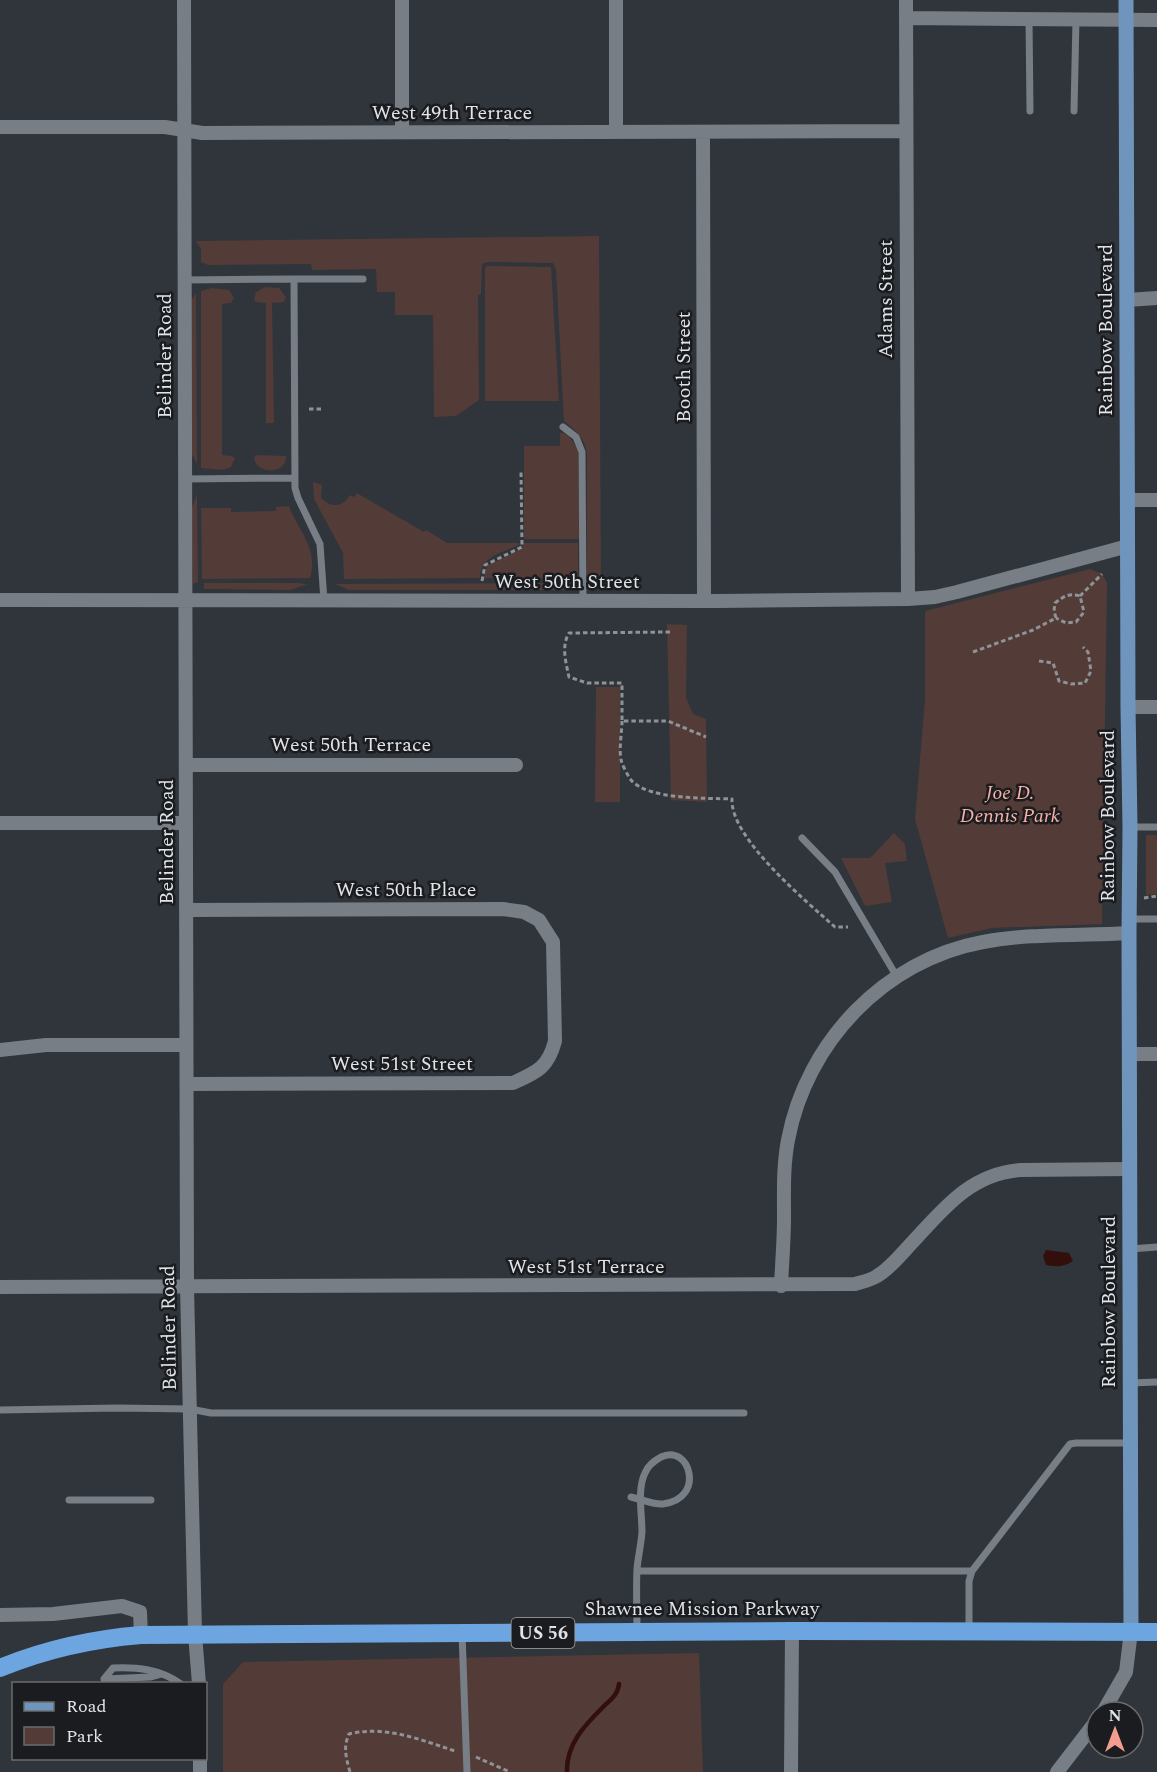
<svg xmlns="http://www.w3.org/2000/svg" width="1157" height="1772" font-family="Spectral,serif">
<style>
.green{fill:#533b37}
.water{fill:#330f0c}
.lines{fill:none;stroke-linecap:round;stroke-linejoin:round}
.stream{stroke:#330f0c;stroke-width:4.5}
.path{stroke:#8f9398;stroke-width:3;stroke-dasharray:4.5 3;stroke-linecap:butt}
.lane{stroke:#777e85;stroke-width:7}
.street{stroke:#777e85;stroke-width:14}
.primary{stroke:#7095bc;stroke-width:15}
.highway{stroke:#6ca5e0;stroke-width:18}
.labels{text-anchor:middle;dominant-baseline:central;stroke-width:5;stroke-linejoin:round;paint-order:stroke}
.shield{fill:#1a1c1f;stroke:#a5a7ab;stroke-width:1.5}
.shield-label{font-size:18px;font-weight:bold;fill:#e0e3e7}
.street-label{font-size:20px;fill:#e0e3e7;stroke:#1a1c1f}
.park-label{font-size:20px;font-style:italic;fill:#fab1a7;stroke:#1a1c1f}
</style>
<rect width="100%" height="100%" fill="#2f353b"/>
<!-- green -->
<path class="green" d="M599 236 601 583H592L587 579V454C585 438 575 430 564 421L556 270 553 263 488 262 482 264 481 294 478 295 479 400 456 416 434 417 433 315H395V292H377L376 269 312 270 311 264 208 265 201 262V249L196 241Z
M487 266 551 267 559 401H485V268Z
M265 287 279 288 286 297 284 302 272 303 274 423H266V303L256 302 254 300 256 292Z
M212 288 229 290 234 298 231 303 222 304V455L231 456 235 458 231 467 223 470 201 468V291Z
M196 293 197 460V464L191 452V301Z
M560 433H564L569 436 578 450 579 539H524V446H560Z
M257 455 284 456H286C287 475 255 475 254 457Z
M313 482 322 485 321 497C330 509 343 507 350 495L354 497 357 493 424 532 426 530 447 543H519V545C502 553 480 556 480 578L344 579 343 553 314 499Z
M197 494 198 582 193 584 192 508Z
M289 506C298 531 319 548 310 578L202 579 201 508H231V512L276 511V507Z
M523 543H578V579L484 578 487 566 523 548Z
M1090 569 1102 574 1107 582 1102 924 992 928 948 938 915 819 925 700V611Z
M204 583H298L307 584 291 590 204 589Z
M578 583 571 590H349L335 584Z
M667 624 687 625 686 698 693 714 706 719 707 802 671 800Z
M596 687H620V802H595Z
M894 833 905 844 907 861 885 863 892 902 865 906 841 858H870Z
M1146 835H1157V894L1146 895Z
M699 1653 703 1772H223V1684L243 1662Z"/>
<!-- water -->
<path class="water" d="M1046 1250 1069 1253 1073 1261C1064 1267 1056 1267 1046 1265L1043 1256Z"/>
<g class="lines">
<!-- stream -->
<path class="stream" d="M567 1772C566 1744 585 1725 603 1707 610 1700 618 1695 619 1684"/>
<!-- path -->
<path class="path" d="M309 409H324
M482 581 485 565 522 547 521 471
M1080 596 1102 574
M670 632 569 633C561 646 566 663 569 677L587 683H622V721H668L706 737
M973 652 1033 630 1056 618 1054 611 1055 603C1064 596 1069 593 1080 596L1084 612 1076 622 1066 623 1056 618
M1039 661 1053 663 1059 681 1071 684 1085 683 1091 671 1088 652 1083 647
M622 721C622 733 618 752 622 763 624 768 628 776 631 780 648 800 707 798 732 799 730 838 807 902 835 927H848
M1144 898 1157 896
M476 1757 510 1772
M350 1772C346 1758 343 1747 349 1734 385 1725 421 1740 455 1751"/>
<!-- lane -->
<path class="lane" d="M1029 19 1030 111
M1074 111 1076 19
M294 279H363
M184 280 294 279 295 488 298 498 320 544 324 601
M563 427 576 437 582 452 583 601
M185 479 295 478
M1130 827H1157
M802 838 835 872 897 977
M1129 919H1157
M1130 1249 1157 1247
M1130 1383 1157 1382
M0 1410 117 1408 190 1409 211 1413H744
M631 1497C640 1499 654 1505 663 1504 706 1499 690 1443 661 1457 654 1461 648 1465 645 1473 637 1489 642 1514 642 1532 641 1545 638 1557 637 1569 636 1589 637 1610 637 1630
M69 1500H151
M637 1571H972L969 1581V1629
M972 1571 1070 1444 1076 1443H1130
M462 1633 467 1772
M104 1679 150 1677 161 1674
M105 1684 104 1679 113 1668C137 1667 160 1669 181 1684"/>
<!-- street -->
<path class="street" d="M184 0 187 1287 195 1634 199 1684
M402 0V132
M616 0V132
M906 0 908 599
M906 18 1157 20
M0 127H165L202 133 905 131
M703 132 704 601
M1127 300 1157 298
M1128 500H1157
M0 600 717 601 908 599 935 597 957 592 1128 546
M1128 707H1157
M186 765H516
M0 823H186
M187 910 503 909 524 912 539 920 553 942 555 1041C548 1068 537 1072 513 1083L187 1084
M0 1050 46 1045H186
M1129 1054H1157
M781 1286C782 1263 784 1240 784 1218 784 1192 783 1166 788 1140 806 1043 884 960 983 942 1031 933 1080 936 1129 933
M0 1287 855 1284C862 1282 871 1280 877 1276 888 1270 899 1257 908 1247 941 1212 968 1174 1020 1170L1129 1169
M0 1615 53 1614 122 1606 140 1612 141 1635
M1103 1712 1126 1672 1131 1631
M200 1758V1772
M791 1772 792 1631
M1057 1772 1097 1720"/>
<!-- primary -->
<path class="primary" d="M1126 0 1128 707 1130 827 1129 933 1131 1631"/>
<!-- highway -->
<path class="highway" d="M0 1668C46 1649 92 1639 141 1635L792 1631 1157 1632"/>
</g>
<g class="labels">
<!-- shield labels -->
<rect class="shield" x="511.5" y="1618" width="63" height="30" rx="4.5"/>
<g class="shield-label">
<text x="543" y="1633">US 56</text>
</g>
<!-- street labels -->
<g class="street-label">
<text x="452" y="113">West 49th Terrace</text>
<text transform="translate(886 299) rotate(-90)">Adams Street</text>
<text transform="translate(1106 330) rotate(-90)">Rainbow Boulevard</text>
<text transform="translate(165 356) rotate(-90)">Belinder Road</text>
<text transform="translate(684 367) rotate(-90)">Booth Street</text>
<text x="567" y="582">West 50th Street</text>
<text x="351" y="745">West 50th Terrace</text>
<text transform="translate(1108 816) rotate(-90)">Rainbow Boulevard</text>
<text transform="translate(167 842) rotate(-90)">Belinder Road</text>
<text x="406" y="890">West 50th Place</text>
<text x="402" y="1064">West 51st Street</text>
<text x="586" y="1267">West 51st Terrace</text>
<text transform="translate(1109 1302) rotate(-90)">Rainbow Boulevard</text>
<text transform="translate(169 1328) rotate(-91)">Belinder Road</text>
<text x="702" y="1609">Shawnee Mission Parkway</text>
</g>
<!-- park labels -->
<g class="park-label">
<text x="1010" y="793">Joe D.<tspan x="1010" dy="23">Dennis Park</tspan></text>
</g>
</g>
<!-- legend -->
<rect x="12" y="1682" width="195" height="78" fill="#1a1c1f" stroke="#696c6f" stroke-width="1.5"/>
<rect x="24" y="1702" width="30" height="9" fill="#7095bc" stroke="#696c6f" stroke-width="1.5"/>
<text x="66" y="1712" font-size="18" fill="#e0e3e7">Road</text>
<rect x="24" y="1727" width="30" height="18" fill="#533b37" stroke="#696c6f" stroke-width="1.5"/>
<text x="66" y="1742" font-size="18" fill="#e0e3e7">Park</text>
<!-- north arrow -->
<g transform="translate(1115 1730)"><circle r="28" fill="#1a1c1f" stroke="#696c6f" stroke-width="1.5"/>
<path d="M0-4.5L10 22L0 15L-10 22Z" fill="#f59c91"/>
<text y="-9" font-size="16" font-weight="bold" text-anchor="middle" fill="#e0e3e7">N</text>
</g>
</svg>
